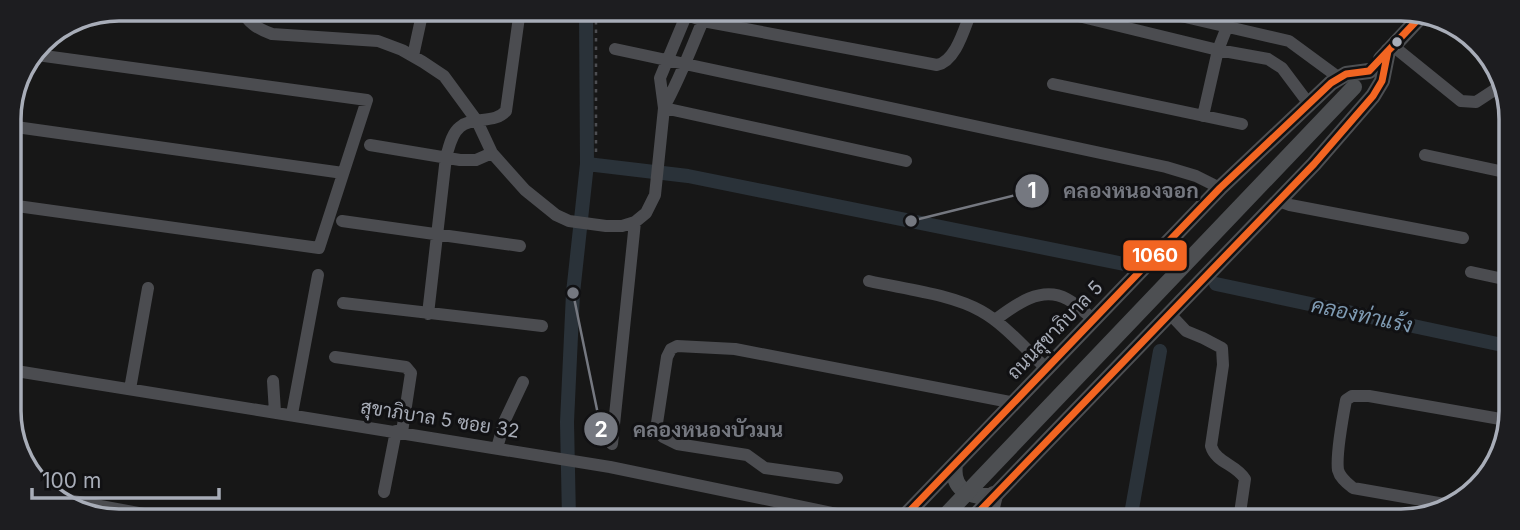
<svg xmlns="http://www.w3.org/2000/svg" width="1520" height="530" font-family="Inter,Sarabun,sans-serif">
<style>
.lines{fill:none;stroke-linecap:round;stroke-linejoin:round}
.canal{stroke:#2a3239;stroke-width:14}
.path{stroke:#4d4e52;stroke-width:2.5;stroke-dasharray:3.5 5;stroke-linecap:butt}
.minor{stroke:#4b4c50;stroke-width:12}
.major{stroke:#4d4f52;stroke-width:16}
.highway{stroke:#4e4e51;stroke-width:18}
.major-bridge{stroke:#4d4f52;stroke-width:16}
.bus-1-casing{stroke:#111113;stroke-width:12}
.bus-1{stroke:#f26522;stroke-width:7}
.bus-dot{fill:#a8adb8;stroke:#111113;stroke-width:2.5}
.labels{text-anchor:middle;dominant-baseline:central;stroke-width:6;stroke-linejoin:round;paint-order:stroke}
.street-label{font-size:19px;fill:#a8adb8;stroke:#111113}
.water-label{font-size:21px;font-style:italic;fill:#7f9bb3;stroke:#111113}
.rim{fill:none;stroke:#a8adb8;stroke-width:3.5}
.leader{fill:none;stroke:#757880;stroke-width:2.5}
.callout-dot{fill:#757880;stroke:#111113;stroke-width:2.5}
.mark-label{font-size:21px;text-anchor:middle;font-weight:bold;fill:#fff}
.callout-label{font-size:21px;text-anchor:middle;font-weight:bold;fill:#757880;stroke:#111113;stroke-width:6;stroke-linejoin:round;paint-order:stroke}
.line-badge{stroke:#111113;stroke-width:2.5}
.badge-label{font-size:19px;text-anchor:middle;font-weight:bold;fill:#fff}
</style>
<rect width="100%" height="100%" fill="#171717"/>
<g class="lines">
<!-- canal -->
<path class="canal" d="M587 164 688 176 1124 264
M1216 284 1507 346
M569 518 567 422 573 293 587 164 586 11
M1130 520 1160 351"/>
<!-- path -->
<path class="path" d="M596 152V11"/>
<!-- minor -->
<path class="minor" d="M221 9 242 12
M241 9C248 23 258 29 272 34L378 41 402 50 423 62 444 76 477 121 492 153 525 190 556 215 569 221 606 226H622L635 222 646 213 655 195 664 108 660 78 688 11
M1066 13 1218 50 1268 59 1282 68 1309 104
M1168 13 1289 41 1338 77
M687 15 703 21 937 65C956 61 964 29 971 12
M1393 46 1461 101 1476 102 1502 85
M615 49 1166 167 1196 176 1220 188
M413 56 423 10
M1053 84 1242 124
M664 107C681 77 693 43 707 11
M664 108 906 161
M1203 116 1218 50 1227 27
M9 126 343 173
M370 145 460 160H476L492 153
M1425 155 1509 173
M1279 201 1290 205 1463 238
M10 205 319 248 367 100 37 55
M342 221 520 246
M1471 272 1508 280
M869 281C904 289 951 294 981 311 1006 325 1026 350 1047 369
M343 303 542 326
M428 314 446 157C449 148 451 134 460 127 473 116 495 124 506 111L519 17
M1170 314 1186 331 1203 338 1222 348 1223 365 1211 446C1216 463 1236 464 1245 479L1239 520
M995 320C1015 305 1041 285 1067 299 1077 304 1085 313 1094 320
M335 357 406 367 411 373 402 432
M10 370 610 467 861 519
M273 381 275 412
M130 389 148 288
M292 414 318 275
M612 444 635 222
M497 448 505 420 523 382
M837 478 765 468 747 455 677 444 663 437 658 431 657 423 667 357 671 349 677 346 735 349 1015 403
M384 492 396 431
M57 498 155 516
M1450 505 1353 488C1347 483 1340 478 1338 470 1336 456 1343 416 1346 400L1352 396H1369L1506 420
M1146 520 1155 516 1185 520"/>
<!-- major -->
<path class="major" d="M1381 59 1423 14
M955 465C951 491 973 499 994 495
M902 519 1220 188 1331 83 1346 74 1369 71
M972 519 1314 164 1373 96 1382 81 1388 51"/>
<!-- highway -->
<path class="highway" d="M903 518 904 519
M988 519 994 495"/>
<!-- major-bridge -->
<path class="major-bridge" d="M942 519 1354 87"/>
<!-- bus-1 casing -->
<g class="bus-1-casing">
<path id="bus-1" d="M902 519 1220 188 1331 83 1346 74 1369 71 1423 14
M972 519 1314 164 1373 96 1382 81 1388 51 1393 46"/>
</g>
<!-- bus-1 -->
<use href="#bus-1" class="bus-1"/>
</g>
<!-- markers -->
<circle class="bus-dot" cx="1397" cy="42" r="6"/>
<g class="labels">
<!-- street labels -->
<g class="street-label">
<text transform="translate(1055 330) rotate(-46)">ถนนสุขาภิบาล 5</text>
<text transform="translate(440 419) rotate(9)">สุขาภิบาล 5 ซอย 32</text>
</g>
<!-- water labels -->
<g class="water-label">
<text transform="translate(1362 315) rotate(12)">คลองท่าแร้ง</text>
</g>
</g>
<!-- crop -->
<path d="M0 0H1520V530H0ZM119 21H1401A98 98 0 0 1 1499 119V411A98 98 0 0 1 1401 509H119A98 98 0 0 1 21 411V119A98 98 0 0 1 119 21Z" fill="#1d1d20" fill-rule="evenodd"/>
<path class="rim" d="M119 21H1401A98 98 0 0 1 1499 119V411A98 98 0 0 1 1401 509H119A98 98 0 0 1 21 411V119A98 98 0 0 1 119 21Z"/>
<!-- callouts -->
<path class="leader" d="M911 221L1032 191M573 293L601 429"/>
<g class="callout-dot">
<circle cx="911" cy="221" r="7"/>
<circle cx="573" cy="293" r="7"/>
<circle cx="1032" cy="191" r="18"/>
<circle cx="601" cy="429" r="18"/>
</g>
<g class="mark-label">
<text x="1032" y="198">1</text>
<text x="601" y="437">2</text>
</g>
<g class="callout-label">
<text x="1131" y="198">คลองหนองจอก</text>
<text x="708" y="437">คลองหนองบัวมน</text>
</g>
<rect class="line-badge" x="1122" y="239" width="66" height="33" rx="7" fill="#f26522"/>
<g class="badge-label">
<text x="1155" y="262">1060</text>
</g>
<!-- scale -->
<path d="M32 488v10h187v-10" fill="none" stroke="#a8adb8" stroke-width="3.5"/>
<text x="42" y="488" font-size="21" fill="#a8adb8" stroke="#111113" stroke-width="5" paint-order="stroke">100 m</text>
</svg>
